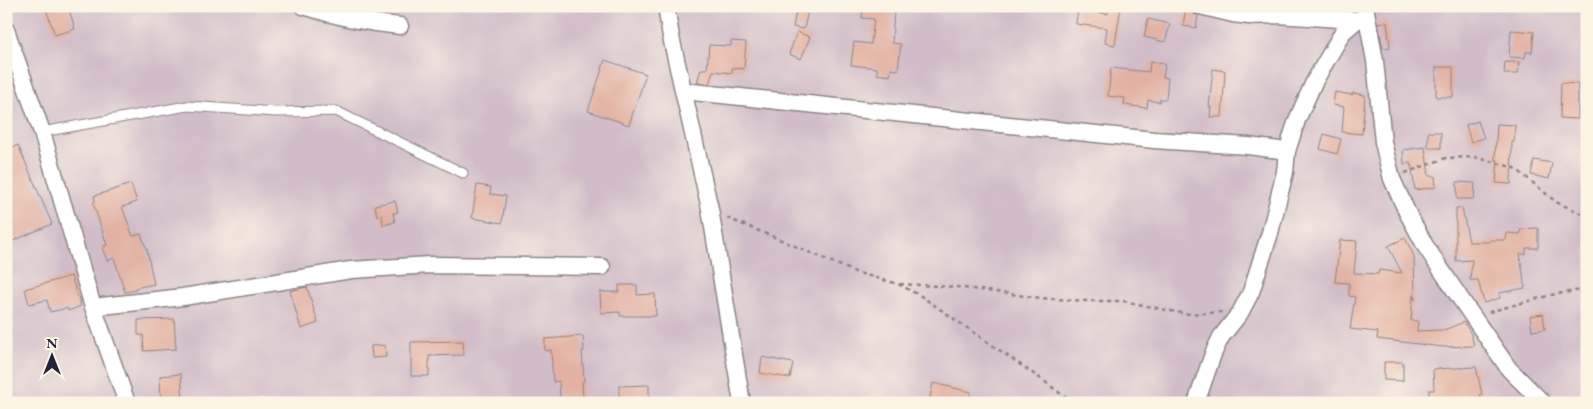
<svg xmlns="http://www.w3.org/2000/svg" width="1593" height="409" font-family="'EB Garamond',serif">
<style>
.industrial{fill:#d1bdc9}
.building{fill:#e2b1a3}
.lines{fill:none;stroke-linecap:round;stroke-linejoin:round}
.lane-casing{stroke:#8c8584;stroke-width:11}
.street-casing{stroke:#8c8584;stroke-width:19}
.path{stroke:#8c8584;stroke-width:2.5;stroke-dasharray:4 4;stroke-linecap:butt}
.lane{stroke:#fff;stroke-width:9}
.street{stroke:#fff;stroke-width:16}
</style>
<rect width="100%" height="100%" fill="#fcf5e5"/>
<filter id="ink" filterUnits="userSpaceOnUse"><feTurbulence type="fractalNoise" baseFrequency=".02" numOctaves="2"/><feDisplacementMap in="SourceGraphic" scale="10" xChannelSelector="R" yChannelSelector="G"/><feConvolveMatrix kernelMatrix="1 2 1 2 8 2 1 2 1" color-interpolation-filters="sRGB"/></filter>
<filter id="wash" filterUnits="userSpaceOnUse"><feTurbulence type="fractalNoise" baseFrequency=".0096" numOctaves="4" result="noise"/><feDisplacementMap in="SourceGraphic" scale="20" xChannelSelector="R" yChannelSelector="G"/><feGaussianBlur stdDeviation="1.12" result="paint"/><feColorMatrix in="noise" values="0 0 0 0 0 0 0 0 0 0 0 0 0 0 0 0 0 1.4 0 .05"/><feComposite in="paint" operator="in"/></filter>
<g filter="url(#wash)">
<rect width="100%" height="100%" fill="#f6e8ce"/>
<!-- industrial -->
<path class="industrial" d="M6 6H1587V403H6Z"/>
<g id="blocks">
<!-- building -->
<path class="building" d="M45 6H68L75 29 55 35Z
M797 6H809L804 29 793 27Z
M863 6H887L886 10H894L892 43 901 44 898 70 891 69 890 76 877 74V68L851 65 854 42 871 44 874 19 862 18Z
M1109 6H1121L1115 45 1105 43 1107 28 1076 24 1078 9 1108 14Z
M1186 7H1190L1193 13 1198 16 1196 28 1183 26Z
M1148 19 1170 24 1165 42 1144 37Z
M1387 22 1390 47 1383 48 1378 23Z
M1511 30 1534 32 1532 52H1526L1525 58 1509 57Z
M797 32 810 37 801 59 789 54Z
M731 41 746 42 744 69 732 68V73L713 71 709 84 697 82 701 69H707L709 45 731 46Z
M605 60 646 74 629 125 588 111Z
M1150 62 1165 64 1163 77 1168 78 1166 99H1160V102L1148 100 1147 108 1124 105 1125 98 1108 96 1111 68 1149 72Z
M1505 62H1519L1518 74H1504Z
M1436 67H1453V97H1436Z
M1213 69 1225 71 1222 117H1210L1211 107H1209Z
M1561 83 1578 84V119L1560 118Z
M1335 92 1352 95 1353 93 1365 95 1362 134 1342 132 1344 107 1333 105Z
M1478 121 1484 138 1471 142 1466 125Z
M1497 124 1515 125 1514 142H1512L1511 184 1496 183 1498 160H1495Z
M1428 132H1441V148H1428Z
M1324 134 1341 139 1337 154 1320 149Z
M18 145 52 224 6 244V150Z
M1425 147 1429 176H1435L1436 187 1415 190 1411 163 1404 164 1403 150Z
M1534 160 1552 163 1549 179 1531 175Z
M1457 182 1475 183 1474 199H1457Z
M131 184 137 202 122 207 133 236 141 234 147 250 154 284 135 288 136 290 125 292 114 258 107 261 102 247 107 245 93 203 95 202 94 196Z
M477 185 491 187 490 194 506 196 502 223 472 218Z
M395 201 398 212 393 213 395 222 383 225 382 215 377 216 375 205Z
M1456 208H1462L1469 242H1490V240H1506L1507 233 1520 234 1521 229 1538 228V248H1526V254H1520L1525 288 1499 293 1500 298 1484 303 1478 280H1470L1472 260 1456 261Z
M1405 238 1414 256 1415 300 1413 295 1411 321H1418L1417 331 1444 330 1464 322 1471 334 1474 346 1443 347 1377 339 1378 332 1350 329 1355 297 1349 296V283L1335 282 1340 240 1357 241 1354 273 1378 274 1379 270 1402 273 1388 246Z
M71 276 81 306 68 311 67 308 50 312 47 300 29 304 25 289Z
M619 285H637V295L655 294 656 316H620V312L601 313 600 292H619Z
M307 287 318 323 301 329 290 291Z
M1543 314 1545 329 1532 331 1530 316Z
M174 319 176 349 144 351 143 335H138V320Z
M583 336 584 351H582L584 381 582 382 583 398 560 399 559 381 553 382 551 350 545 351V339Z
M463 341 464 355 429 356V376H411V342Z
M385 345 386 357 372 358 371 346Z
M762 357 793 363 790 378 760 373Z
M1384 362H1403V381L1384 380Z
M1476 367 1482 395H1480L1482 403H1429V390H1434L1433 369Z
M181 374 183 403H161L160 376Z
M933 383 971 392 968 403H929Z
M649 385V400L619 401V386Z"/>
</g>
</g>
<g filter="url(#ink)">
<use href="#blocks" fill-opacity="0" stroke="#8c8584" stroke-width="1"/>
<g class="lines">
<!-- lane casing -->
<g class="lane-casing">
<path id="lane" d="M42 132 187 106 276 112 336 111 463 173"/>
</g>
<!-- street casing -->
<g class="street-casing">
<path id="street" d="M303 6C334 16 367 23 400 26
M666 6 671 37 710 209 742 403
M1200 6 1233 14 1249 16 1277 15 1357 20
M1365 6 1375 61 1383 142 1392 179 1407 212 1426 247 1460 298 1509 369 1543 403
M6 30 42 132 93 307 127 403
M683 91 1154 140 1248 146 1287 151
M93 307 183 297 351 270 430 265 602 267
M1196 403 1213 354 1221 337 1240 313 1251 292 1270 233 1285 172 1287 151 1297 120 1314 82 1343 32 1357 20 1367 17"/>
</g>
<!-- path -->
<path class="path" d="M1405 173 1446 158 1475 157 1515 168 1556 202 1587 216
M727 218 774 237 855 272 898 284 921 296 1044 381 1073 403
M900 284 957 287 1041 298 1089 301H1123L1186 314 1222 312
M1489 312 1551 295 1587 289"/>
<!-- lane -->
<use href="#lane" class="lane"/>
<!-- street -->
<use href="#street" class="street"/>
</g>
</g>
<!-- margin -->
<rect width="1593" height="409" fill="none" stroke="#fcf5e5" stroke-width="25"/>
<!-- north arrow -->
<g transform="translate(52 356)" stroke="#fcf5e5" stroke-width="4" paint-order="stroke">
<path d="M0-4L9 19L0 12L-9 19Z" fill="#22223b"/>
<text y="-8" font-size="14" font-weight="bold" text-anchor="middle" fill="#22223b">N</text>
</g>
</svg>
